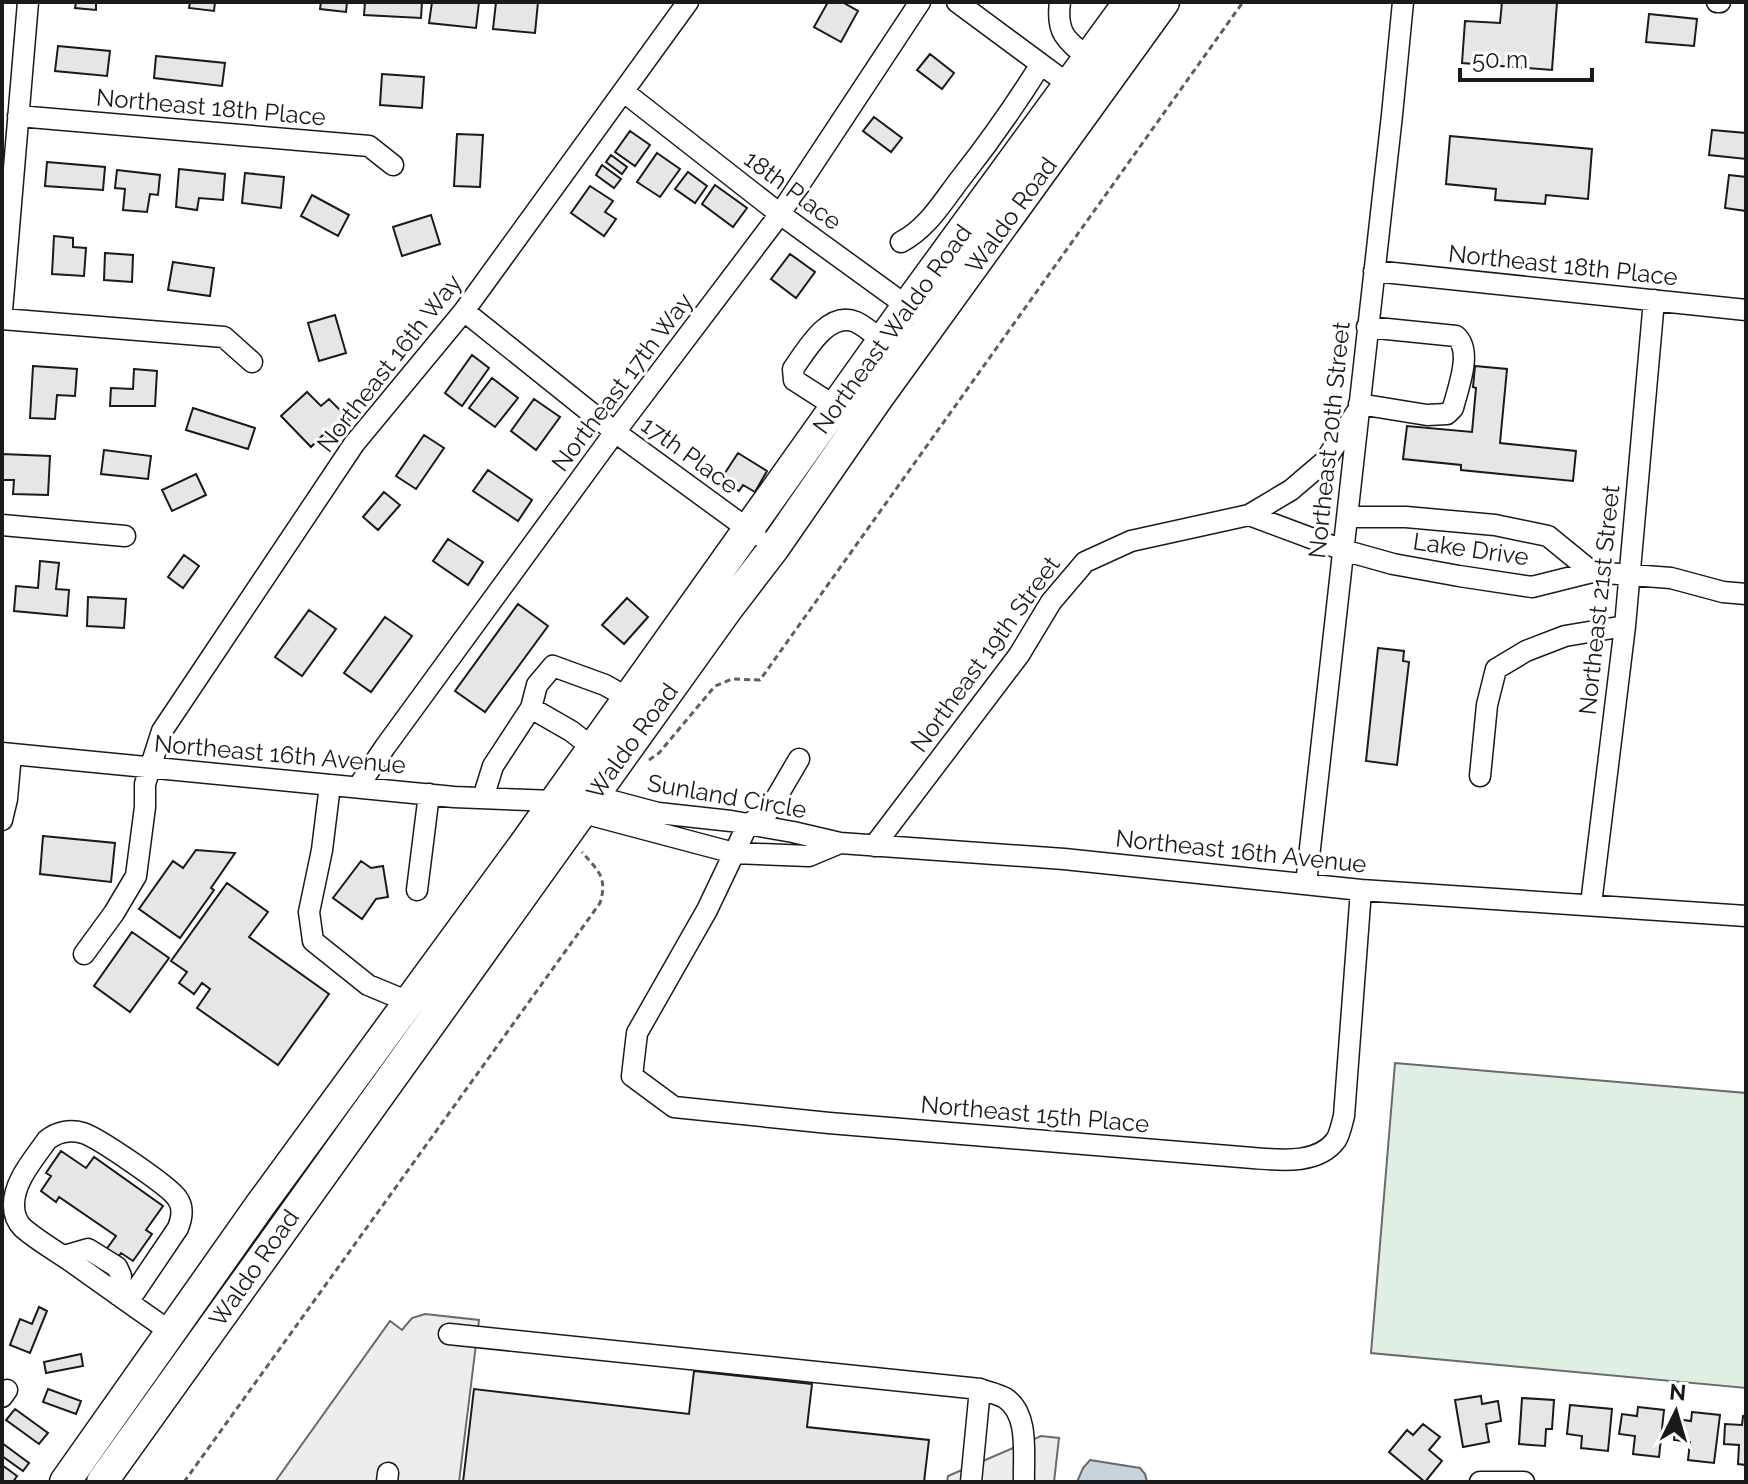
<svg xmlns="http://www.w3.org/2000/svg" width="1748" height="1484" font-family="Raleway,sans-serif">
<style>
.green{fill:#e0efe3;stroke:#6a6a6a;stroke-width:2}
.parking{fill:#ededed;stroke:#6a6a6a;stroke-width:2}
.water{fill:#c6d2dc;stroke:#6a6a6a;stroke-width:2}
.building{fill:#e6e6e6;stroke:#1a1a1a;stroke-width:2}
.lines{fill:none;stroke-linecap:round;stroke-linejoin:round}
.minor-casing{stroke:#1a1a1a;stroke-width:23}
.highway-casing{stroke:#1a1a1a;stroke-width:33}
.path{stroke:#5f5f5f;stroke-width:3;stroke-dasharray:6 4;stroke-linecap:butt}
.minor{stroke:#fff;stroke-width:20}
.highway{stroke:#fff;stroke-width:30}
.labels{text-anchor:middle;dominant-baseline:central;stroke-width:6;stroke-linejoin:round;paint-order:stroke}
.street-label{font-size:24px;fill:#1a1a1a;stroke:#fff}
</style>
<rect width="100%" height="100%" fill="#fff"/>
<!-- green -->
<path class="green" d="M1395 1063 1746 1093V1388L1371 1353Z"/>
<!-- parking -->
<path class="parking" d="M425 1314 479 1320 459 1482H275L390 1321 402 1330 412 1318Z
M1041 1436 1059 1438 1054 1482H947L948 1476Z"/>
<!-- water -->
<path class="water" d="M1090 1460 1140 1468 1145 1474 1147 1482H1077L1083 1468Z"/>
<!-- building -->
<path class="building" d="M76 2H96V10L75 8Z
M190 2H215L214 11 189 8Z
M321 2H347L346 12 320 9Z
M365 2H422L421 18 364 15Z
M432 2H479L476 28 429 23Z
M496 2H538L535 33 493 29Z
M828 2H842L858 11 841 42 814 27Z
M1502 2H1557L1552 70 1462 63 1465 21 1500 23Z
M1649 14 1697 19 1694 46 1646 42Z
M58 46 110 51 107 76 55 71Z
M930 54 954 73 942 89 917 70Z
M156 56 225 63 222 86 154 78Z
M382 74 424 77 422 108 380 105Z
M874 117 902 138 891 152 863 131Z
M1712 130 1746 133V159L1709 155Z
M630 131 650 145 635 166 615 152Z
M457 134 483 135 480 187 454 186Z
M1450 136 1592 149 1588 199 1546 195 1545 204 1495 200 1496 189 1446 184Z
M657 153 680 169 660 197 637 182Z
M611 155 627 167 622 174 606 162Z
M47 162 105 167 103 190 45 186Z
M602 165 621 179 614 188 596 175Z
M179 169 225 174 223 200 199 198 197 210 176 207Z
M117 170 160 175 158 195 150 194 147 212 123 210 125 189 115 188Z
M688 172 707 186 695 203 675 189Z
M245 173 284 177 281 208 242 203Z
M1729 175 1746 177V211L1725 208Z
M715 185 747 208 733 227 702 204Z
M590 186 613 201 605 212 616 219 604 236 571 213Z
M312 195 349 215 338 236 301 216Z
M431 215 440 244 402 256 393 227Z
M54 236 73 238V247L86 248 84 276 52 274Z
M105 253 133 255 132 282 104 280Z
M790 254 815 272 796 298 771 279Z
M173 262 214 268 210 296 168 290Z
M335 315 346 353 319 361 308 323Z
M472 355 489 368 462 406 445 393Z
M33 366 77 369 75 396 57 395 55 419 30 418Z
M1475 366 1507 369 1500 443 1576 451 1573 481 1461 470V465L1403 459 1407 426 1472 432 1476 388 1473 387Z
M134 369 157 371 155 406H110L111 388 133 389Z
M492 378 518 398 495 427 469 408Z
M307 392 321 406 329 399 350 420 330 440 324 434 311 447 281 416Z
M534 399 560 417 536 450 511 431Z
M193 408 255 428 248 449 186 430Z
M424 435 444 448 416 489 396 476Z
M104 450 151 456 148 479 101 474Z
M738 453 767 471 755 492 743 485 739 491 721 479Z
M2 454 50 456 48 495 13 494 14 480H2Z
M488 470 532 500 518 521 473 491Z
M196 474 206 495 172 511 162 490Z
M384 492 400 505 378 530 363 517Z
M448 539 483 562 468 585 433 561Z
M184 555 199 566 183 588 168 577Z
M40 561 59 563 56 589 69 590 67 616 14 611 16 586 38 588Z
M88 597 126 599 124 628 87 626Z
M627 598 648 617 624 644 602 625Z
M518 604 548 626 485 712 455 691Z
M309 610 336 629 302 676 275 657Z
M385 617 412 636 371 692 344 673Z
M1378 648 1404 651 1403 661 1409 662 1397 765 1366 761Z
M43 836 115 843 111 882 40 874Z
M196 850 235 853 211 888 214 890 180 938 139 909 173 861 183 868Z
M361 861 371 868 383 866 388 897 376 899 362 919 333 898Z
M227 883 268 912 249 937 329 994 278 1065 197 1008 210 989 202 983 194 994 179 983 187 972 171 961Z
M132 932 169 958 130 1012 94 986Z
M61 1151 86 1168 94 1157 163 1206 146 1230 152 1234 133 1261 121 1253 109 1270 97 1262 116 1236 59 1197 56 1202 41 1191 51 1176 46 1173Z
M39 1307 47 1311 30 1353 10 1345 20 1319 32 1324Z
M81 1354 83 1366 46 1373 44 1362Z
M694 1371 812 1384 807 1427 929 1440 924 1482H463L474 1389 689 1414Z
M48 1389 81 1401 76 1414 43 1402Z
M1481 1396 1482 1404 1498 1401 1501 1421 1486 1424 1489 1442 1463 1447 1455 1400Z
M1522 1398 1554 1400 1552 1429H1546L1545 1446 1519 1444Z
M1570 1405 1612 1409 1608 1451 1581 1448 1582 1436 1567 1434Z
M1638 1407 1664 1410 1659 1457 1633 1454 1635 1436 1619 1434 1622 1414 1637 1416Z
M15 1409 48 1433 39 1444 6 1420Z
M1692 1412 1720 1415 1714 1463 1688 1460 1690 1442 1674 1440 1676 1419 1691 1421Z
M1743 1416 1746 1417V1465L1738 1464 1739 1445 1724 1444 1725 1424 1742 1425Z
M1423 1424 1440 1437 1429 1450 1442 1461 1425 1482 1389 1452 1407 1430 1413 1435Z
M2 1443 29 1463 23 1471 2 1456Z
M2 1465 17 1476 13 1482H2Z"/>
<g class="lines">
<!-- minor casing -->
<g class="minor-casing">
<path id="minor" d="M957 2 1076 90
M1060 2C1056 32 1065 40 1089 58
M1717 2H1720
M624 92 780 214 915 312
M18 116 369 146 393 165
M901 242C928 228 943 201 961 178 990 141 1016 104 1041 64
M1374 271 1746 310
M2 311 28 2
M464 311 615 432 756 535
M2 319 224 337 252 362
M1359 404 1427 415 1447 414 1453 408C1458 388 1473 351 1456 336L1367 327
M836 407 794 380 793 369C806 351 828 310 856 322 865 326 874 335 883 340
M1249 515 1343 550 1393 564 1459 576 1532 587 1592 572
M1347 517H1406L1495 525 1548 536 1592 572 1671 578 1723 592 1746 594
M2 525 125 536
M531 708 537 685 553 666 605 685 628 698
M2 753 454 797 554 801 594 796 658 813 731 821 793 832 840 843
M1480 776 1487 705 1496 669 1526 651 1565 636 1625 626
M330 785 322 850 309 912 313 941 368 985 409 1002
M358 787 385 747 615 432 780 214 920 2
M483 798 493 766 531 708 571 731 593 748
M572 810 734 853 809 856 840 843 1064 859 1361 890 1746 916
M2 820 7 799 11 754
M748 824 707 910 637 1033 632 1076 674 1107 829 1123 1253 1158C1279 1160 1318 1165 1336 1140 1340 1134 1342 1123 1344 1116L1361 890
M748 824 768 812 799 759
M874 846 1019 655 1051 602 1085 562 1131 541 1249 515 1291 490 1325 461 1356 413
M1306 884 1392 115 1403 2
M417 890 429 794
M1591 904 1625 626 1654 300
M84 954 114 913 136 876 145 807V784L162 731 354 444 464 311 688 2
M64 1256 88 1249 117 1267 121 1276 118 1295
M128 1302 178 1228C182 1218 184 1207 177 1198 169 1186 97 1137 83 1133 70 1129 57 1132 47 1140 34 1159 13 1182 14 1206 14 1214 17 1222 23 1228 37 1240 54 1250 69 1260 103 1284 137 1309 171 1332
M449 1334 980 1389C988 1392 998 1394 1005 1398 1030 1414 1023 1456 1024 1482
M2 1397 7 1390
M387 1482 388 1473
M971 1482 980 1389
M1480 1482H1524"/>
</g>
<!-- highway casing -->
<g class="highway-casing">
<path id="highway" d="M65 1482 261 1204 523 846 907 306 1129 2
M102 1482 728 608 774 548 877 399 1164 2"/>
</g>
<!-- path -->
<path class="path" d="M649 760 659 753 715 686 732 679 760 680 1243 2
M184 1482 600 903C608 877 598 871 582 852"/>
<!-- minor -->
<use href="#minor" class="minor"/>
<!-- highway -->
<use href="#highway" class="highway"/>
</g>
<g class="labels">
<!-- street labels -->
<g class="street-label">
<text transform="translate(211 107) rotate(5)">Northeast 18th Place</text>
<text transform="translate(793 190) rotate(37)">18th Place</text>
<text transform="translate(1011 215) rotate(-54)">Waldo Road</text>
<text transform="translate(1563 265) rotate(6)">Northeast 18th Place</text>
<text transform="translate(892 329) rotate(-54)">Northeast Waldo Road</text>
<text transform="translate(389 363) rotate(-52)">Northeast 16th Way</text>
<text transform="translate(622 382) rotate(-53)">Northeast 17th Way</text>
<text transform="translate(1329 440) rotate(-84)">Northeast 20th Street</text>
<text transform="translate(690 455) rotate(36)">17th Place</text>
<text transform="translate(1471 549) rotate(8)">Lake Drive</text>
<text transform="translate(1599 600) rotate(-84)">Northeast 21st Street</text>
<text transform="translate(985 654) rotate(-54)">Northeast 19th Street</text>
<text transform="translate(632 741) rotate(-54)">Waldo Road</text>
<text transform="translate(280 754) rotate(5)">Northeast 16th Avenue</text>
<text transform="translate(727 796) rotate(10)">Sunland Circle</text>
<text transform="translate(1241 851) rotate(6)">Northeast 16th Avenue</text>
<text transform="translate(1035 1114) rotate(5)">Northeast 15th Place</text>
<text transform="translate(254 1268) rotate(-55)">Waldo Road</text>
</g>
</g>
<!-- border -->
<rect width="1748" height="1484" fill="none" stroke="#1a1a1a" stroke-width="8"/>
<!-- north arrow -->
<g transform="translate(1676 1412) rotate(5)" stroke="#ffffff" stroke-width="6" paint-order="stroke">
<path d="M0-6L14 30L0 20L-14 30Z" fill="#1a1a1a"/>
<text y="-12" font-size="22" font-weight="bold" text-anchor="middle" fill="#1a1a1a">N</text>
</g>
<!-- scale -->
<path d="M1460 68v12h132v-12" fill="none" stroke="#1a1a1a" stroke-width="4"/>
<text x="1472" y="68" font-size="24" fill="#1a1a1a" stroke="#ffffff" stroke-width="6" paint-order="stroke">50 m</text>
</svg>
